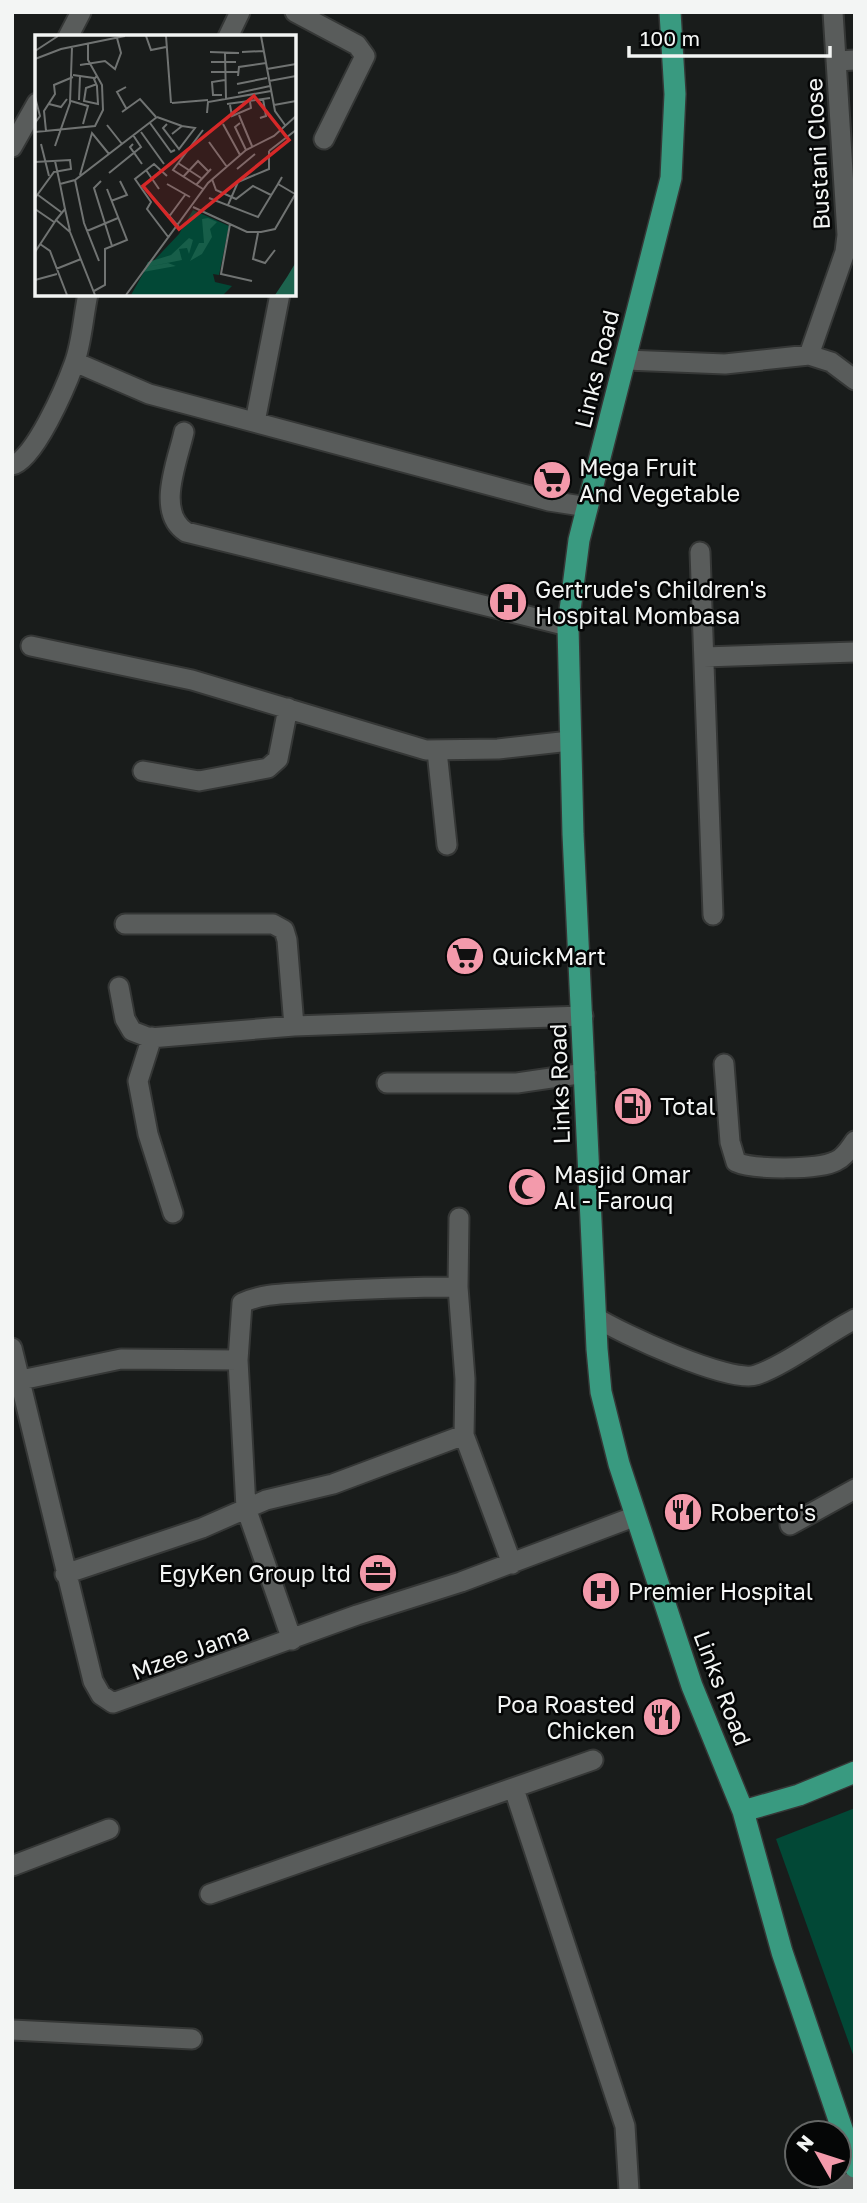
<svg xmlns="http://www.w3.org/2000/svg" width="867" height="2203" font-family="'Golos Text',sans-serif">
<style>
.green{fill:#024836}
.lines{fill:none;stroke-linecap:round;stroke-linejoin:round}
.minor-casing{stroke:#353736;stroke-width:23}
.major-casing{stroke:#353736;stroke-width:24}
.minor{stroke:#595c5b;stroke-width:19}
.major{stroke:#399a80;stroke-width:21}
.labels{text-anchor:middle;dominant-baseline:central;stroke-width:5;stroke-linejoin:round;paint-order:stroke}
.street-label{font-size:23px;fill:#f3f5f4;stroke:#050606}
.poi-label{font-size:23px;fill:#f3f5f4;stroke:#050606;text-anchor:start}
.inset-road{fill:none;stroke:#707372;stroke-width:2}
.view{fill:#d62828;fill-opacity:0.15;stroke:#d62828;stroke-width:3.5}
.inset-edge{fill:none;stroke:#f3f5f4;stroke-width:3.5}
</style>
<rect width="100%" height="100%" fill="#191c1b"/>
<!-- green -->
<path class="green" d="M855 1808V2060L776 1839Z"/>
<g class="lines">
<!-- minor casing -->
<g class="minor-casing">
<path id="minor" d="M295 12 357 45 365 56 324 139
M68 37 81 12
M228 37 240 12
M836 61 855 60
M12 147 37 103
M809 355 845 252 847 235 833 12
M626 360 725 364 809 355 831 362 855 380
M75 362 149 394 549 501 588 507
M255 422 280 294
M184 432C178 460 155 512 186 532L568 626
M12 465C34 461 66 386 74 364 82 343 83 317 88 294
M700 552 713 915
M31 646 192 680 426 750 498 749 570 741
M704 657 855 652
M437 751 447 845
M143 771 199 781 268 768 278 759 288 708
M125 924H273L284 930 287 940 294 1026
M119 987 125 1019 132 1031 150 1038 294 1026 583 1016
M152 1037 138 1081 148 1134 173 1213
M724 1064 730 1142 736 1162C753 1170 819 1170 836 1161 845 1157 849 1149 855 1141
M387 1083H517L585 1073
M459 1218 458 1287 465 1379 464 1435 512 1564
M595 1317C620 1333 730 1384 756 1375 784 1366 826 1334 855 1319
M12 1348 93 1681 101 1695 113 1703 357 1615 461 1582 636 1516
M21 1380 121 1359 238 1360
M790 1525 855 1489
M65 1574 202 1528 266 1500 333 1484 464 1435
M292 1640 246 1508 238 1360 242 1303C263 1293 288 1294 311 1292 360 1289 409 1287 458 1287
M514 1789 625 2126 629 2191
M12 1866 109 1829
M210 1894 593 1760
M12 2030 192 2039
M828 2191 855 2181"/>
</g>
<!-- major casing -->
<g class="major-casing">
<path id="major" d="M670 12 675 94 671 178 579 540 568 626 573 834 597 1349 601 1392 619 1464 692 1686 743 1811 782 1952 855 2167
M743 1811 799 1795 855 1772"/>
</g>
<!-- minor -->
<use href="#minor" class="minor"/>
<!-- major -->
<use href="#major" class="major"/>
</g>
<!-- icons -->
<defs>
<g id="supermarket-disc" transform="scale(2.0125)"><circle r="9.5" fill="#f39aab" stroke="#050606"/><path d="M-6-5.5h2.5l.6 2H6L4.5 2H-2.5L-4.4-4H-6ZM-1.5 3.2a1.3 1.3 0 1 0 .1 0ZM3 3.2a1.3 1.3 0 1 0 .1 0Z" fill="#111"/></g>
<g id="hospital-disc" transform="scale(2.0125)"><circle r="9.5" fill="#f39aab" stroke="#050606"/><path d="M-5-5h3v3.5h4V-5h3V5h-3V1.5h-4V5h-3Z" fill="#111"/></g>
<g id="fuel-disc" transform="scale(2.0125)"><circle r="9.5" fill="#f39aab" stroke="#050606"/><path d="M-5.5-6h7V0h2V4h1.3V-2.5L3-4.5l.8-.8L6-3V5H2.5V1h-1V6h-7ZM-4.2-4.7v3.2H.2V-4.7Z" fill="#111"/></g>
<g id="mosque-disc" transform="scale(2.0125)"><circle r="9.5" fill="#f39aab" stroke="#050606"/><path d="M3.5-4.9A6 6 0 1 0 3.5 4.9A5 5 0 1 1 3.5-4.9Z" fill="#111"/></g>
<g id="restaurant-disc" transform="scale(2.0125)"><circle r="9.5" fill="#f39aab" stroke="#050606"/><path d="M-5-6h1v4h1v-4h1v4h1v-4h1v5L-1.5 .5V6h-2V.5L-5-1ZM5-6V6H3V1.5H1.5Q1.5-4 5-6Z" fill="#111"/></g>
<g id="office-disc" transform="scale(2.0125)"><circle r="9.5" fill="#f39aab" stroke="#050606"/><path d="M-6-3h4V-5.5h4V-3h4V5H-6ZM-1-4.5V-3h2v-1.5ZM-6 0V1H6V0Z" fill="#111"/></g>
</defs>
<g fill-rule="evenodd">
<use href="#supermarket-disc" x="552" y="480"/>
<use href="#hospital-disc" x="508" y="602"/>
<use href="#supermarket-disc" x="465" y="956"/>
<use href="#fuel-disc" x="633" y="1106"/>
<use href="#mosque-disc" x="527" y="1187"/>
<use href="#restaurant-disc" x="683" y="1512"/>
<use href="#office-disc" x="378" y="1573"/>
<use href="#hospital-disc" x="601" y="1591"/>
<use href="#restaurant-disc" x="662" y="1717"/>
</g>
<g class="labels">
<!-- street labels -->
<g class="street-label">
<text transform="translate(817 154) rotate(-93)">Bustani Close</text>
<text transform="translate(596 369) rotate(-76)">Links Road</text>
<text transform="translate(559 1084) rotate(-92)">Links Road</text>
<text transform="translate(190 1651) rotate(-20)">Mzee Jama</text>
<text transform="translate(723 1688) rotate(69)">Links Road</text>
</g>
<!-- poi labels -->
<g class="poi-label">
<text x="579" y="467">Mega Fruit<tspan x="579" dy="26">And Vegetable</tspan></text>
<text x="535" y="589">Gertrude's Children's<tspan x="535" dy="26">Hospital Mombasa</tspan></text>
<text x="492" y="956">QuickMart</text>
<text x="660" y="1106">Total</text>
<text x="554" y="1174">Masjid Omar<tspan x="554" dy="26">Al - Farouq</tspan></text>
<text x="710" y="1512">Roberto's</text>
<text x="351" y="1573" text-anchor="end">EgyKen Group ltd</text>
<text x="628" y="1591">Premier Hospital</text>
<text x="635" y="1704" text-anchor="end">Poa Roasted<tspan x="635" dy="26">Chicken</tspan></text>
</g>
</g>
<!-- overview -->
<g transform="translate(35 35)">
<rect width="261" height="261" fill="#191c1b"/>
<path d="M158 175 194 191 184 240 178 239 180 247 197 251 188 260H96L110 235 144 199Z" fill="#024836"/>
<path d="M173 183 182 187 175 194 177 202 167 219 155 226 164 208H169L167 184ZM154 203 158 205 154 219 152 213 144 214 147 225 112 232 133 228 141 231 108 237 113 227 136 220Z" fill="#175e49"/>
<path d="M261 227V260H240L252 242Z" fill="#1d634e"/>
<path class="inset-road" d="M111 1 116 15 131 12M131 1 136 68M226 1 240 76 250 90M0 16 23 1M175 17 204 18M207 17 229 16M190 18 191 64M0 24 26 14 90 1M176 27H201M45 30 70 26 80 34 86 18 82 3M232 34 261 29M176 37H203M38 40 59 43M203 41 204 32 231 28M234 46 261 41M62 49 51 53 49 66 63 69 62 52V51L59 44 62 41M202 49 232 43M203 58 235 51M187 60H178L177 47 190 45M0 62 5 81 0 88M44 65 45 41M36 66 53 71 48 89M137 68 173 65M14 69 26 72 32 64M192 69 235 63M195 70 197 81 216 73 215 67M239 70 261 66M91 73 82 57 91 52M87 77 105 64 121 82M172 78 173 67 236 56M204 80 217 111M122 82 147 91M225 83 231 81 228 64M115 88 136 117 140 115M205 88 200 92 211 115M132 89 128 93 144 114 160 93 147 91 137 99M188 89 205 120M72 90 87 109M11 96 9 76 20 59 19 50 38 42M0 97 60 91 68 75 67 50 53 25V9M106 97 129 129M174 107 192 132M6 109 14 141M98 109 95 112 107 129M20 111 35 68 37 12M234 116 261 95M20 126 25 149M0 127 35 125 36 134 19 137 0 163M143 128 166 143M202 134 220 119M111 135 124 154M74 138 106 112 98 100M45 140 57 98 74 119M132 141 119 129 100 144 116 167 112 174 134 203M148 142 163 126 173 136M247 142 243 149 260 159M177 144 181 155 201 164 218 151 236 160M40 145 49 188 64 226M66 146 59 153 77 211M132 149 155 162M161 150 176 134M168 154 138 135 168 95M3 160 26 177M174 163 223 182 243 149M76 166 92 160 85 146M121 166 144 192M193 170 203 147 234 134V116M158 172 212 197H226L240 194 261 158M0 174 19 187M30 174 35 196M133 183 150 160M195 189 186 239 217 246M52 196 83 183M223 198 218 224 230 228 240 215M5 209 15 216 32 260M0 217 21 185M21 234 46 224M0 245 22 239M59 256 70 250V214L92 205 72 154M60 260 35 197 21 185 30 174 25 149 40 145 122 82M91 260 173 148 211 115 239 101 261 81"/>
<path class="view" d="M219 61 254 105 144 194 108 151Z"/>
<rect width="261" height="261" class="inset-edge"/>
</g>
<!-- border -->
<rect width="867" height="2203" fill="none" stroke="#f3f5f4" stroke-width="28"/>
<!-- north arrow -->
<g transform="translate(818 2154) rotate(309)"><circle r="33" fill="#050606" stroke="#646665" stroke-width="2"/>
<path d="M0-5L12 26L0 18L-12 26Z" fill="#f39aab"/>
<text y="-10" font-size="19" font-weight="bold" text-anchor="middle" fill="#f3f5f4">N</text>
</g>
<!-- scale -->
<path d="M629 46v10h201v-10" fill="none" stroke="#f3f5f4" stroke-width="3.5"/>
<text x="640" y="46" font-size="21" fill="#f3f5f4" stroke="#050606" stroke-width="5" paint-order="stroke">100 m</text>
</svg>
